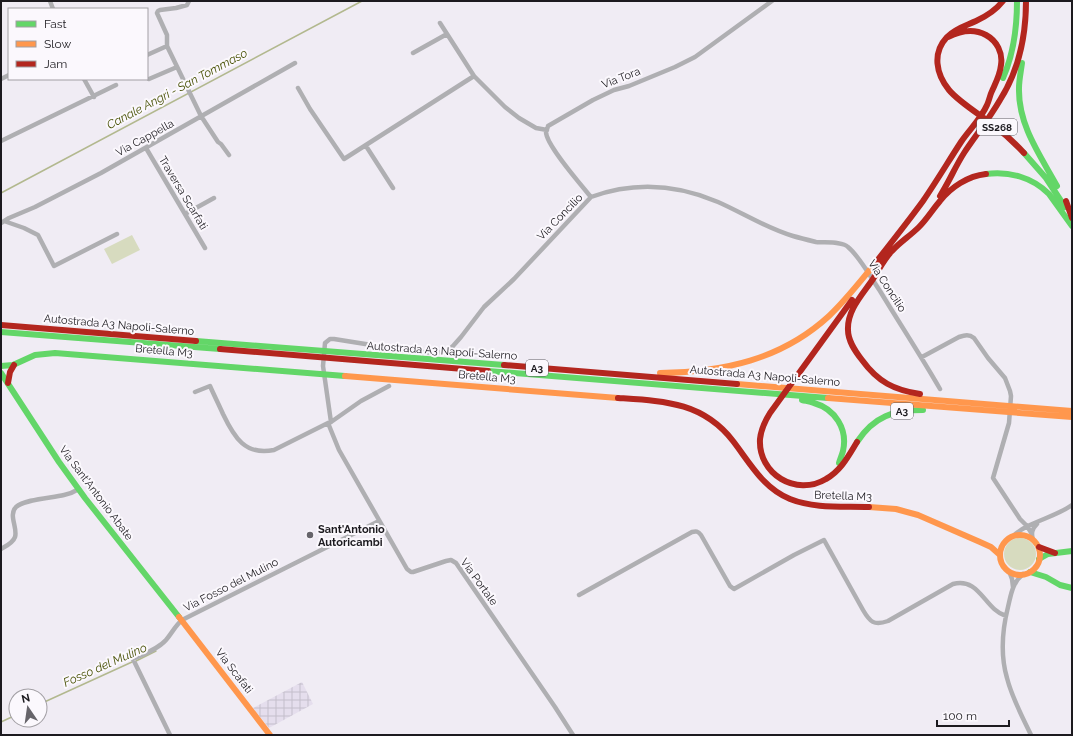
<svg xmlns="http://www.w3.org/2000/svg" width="1073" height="736" font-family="Raleway,sans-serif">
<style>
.industrial{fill:url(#industrial-grid)}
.green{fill:#d7dbbf}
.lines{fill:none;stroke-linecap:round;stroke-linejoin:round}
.stream{stroke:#b2b88e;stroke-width:1.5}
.street{stroke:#afafb2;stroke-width:4.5}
.fast{stroke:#63d668;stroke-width:6}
.slow{stroke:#ff974d;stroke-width:6}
.jam{stroke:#b3261e;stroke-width:6}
.poi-dot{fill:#66646a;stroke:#fbf8fd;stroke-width:1.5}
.labels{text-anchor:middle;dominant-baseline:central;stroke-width:4;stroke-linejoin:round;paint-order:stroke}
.shield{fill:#fbf8fd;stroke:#5f5d62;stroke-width:1}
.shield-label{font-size:10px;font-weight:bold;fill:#1c1a1f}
.street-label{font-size:11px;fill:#1c1a1f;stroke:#fbf8fd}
.poi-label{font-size:11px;font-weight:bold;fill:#1c1a1f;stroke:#fbf8fd;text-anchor:start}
.water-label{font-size:12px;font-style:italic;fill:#495206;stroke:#fbf8fd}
</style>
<defs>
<pattern id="industrial-grid" width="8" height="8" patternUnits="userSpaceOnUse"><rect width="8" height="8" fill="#e5deed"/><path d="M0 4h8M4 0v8" fill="none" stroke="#c4becb"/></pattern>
</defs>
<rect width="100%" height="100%" fill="#f0ecf4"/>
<!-- industrial -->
<path class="industrial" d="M302 682 313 704 269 728 253 708Z"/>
<!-- green -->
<path class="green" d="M132 235 140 250 112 264 104 249Z
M1004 554a16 16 0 1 1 32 0a16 16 0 1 1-32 0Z"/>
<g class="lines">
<!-- stream -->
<path class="stream" d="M1 193 362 1
M136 661 156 651
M40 704 132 662
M1 722 16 715"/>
<!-- street -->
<path class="street" d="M50 1 53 9
M189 1 187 5 176 8 160 10 158 11 157 13 167 35V46L201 116 218 142 221 144 229 155
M440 23 474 76 505 107 519 118 536 128 547 130
M413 53 447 34
M147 55 167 46
M1 79 9 75
M84 79 94 97
M149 79 177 67
M298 88 310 109 344 159 474 76
M1 141 116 85
M366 146 393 188
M146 148 205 248
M591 197C582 186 546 145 546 132 546 130 548 128 548 126L593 100 614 90 629 86 675 67 695 57 772 1
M185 214 214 198
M4 221 24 228 38 235 54 266 117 234
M1 223 9 218 35 207 101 173 295 63
M922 357 959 337C965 335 969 334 974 338L988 358 1005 378 1010 391 1011 396 1009 423 993 478 1020 519 1027 526 1032 534
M195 392 210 386C214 395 219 405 223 414 234 437 245 456 274 450L328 423
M331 422 323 366 325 343 330 339H334L409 351 436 353 448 350 453 346 461 337 484 307 514 279 591 197C635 181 676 184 718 202 743 213 766 228 793 236 800 238 808 240 816 242 825 243 842 241 848 247 860 257 871 278 880 291 900 324 921 356 940 389
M331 422 328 423 339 450 407 569 411 572H413L446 561 451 560 456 563 555 707 573 735
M331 422 361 401 389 386
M1012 537C1027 522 1054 518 1072 505
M1033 540C1031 533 1032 529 1037 524
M1 549C6 546 13 543 15 537 18 528 8 515 16 507 25 499 52 498 64 495 69 494 74 492 79 489
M1009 571 1012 579 1013 587
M1023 574C1012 583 1011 595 1008 607 1002 631 1000 654 1007 678 1012 698 1022 716 1031 735
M579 595 692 532C696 531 698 531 701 535L730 586 734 589 794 555 824 540 863 610C870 622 874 626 888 621L953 584C980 577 984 609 1006 616
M170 735 133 659C144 654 158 649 166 640 172 633 175 626 182 620L379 521"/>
<!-- fast -->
<path class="fast" d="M1022 63C1021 71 1019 80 1019 88 1018 125 1040 155 1057 186
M1003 78C1014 53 1017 28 1017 1
M1024 153 1046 178 1065 207
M986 174C1009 171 1032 177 1049 194L1072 226
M1 332 220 349
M196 341 504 365
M1 366 13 365 35 355 55 353 345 376
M488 371 828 398
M1 373 59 462 85 498 179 617
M802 400C806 401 810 401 814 403 835 409 848 429 843 451 842 455 840 459 839 463
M857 442C874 416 894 410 923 410
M1039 559 1048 554 1072 551
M1030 572 1046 577 1060 585 1072 588"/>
<!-- slow -->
<path class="slow" d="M660 373C723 372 781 360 829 316 845 301 859 283 873 266
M345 376 618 398
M737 384 1072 411
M828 398 1072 417
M869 507 896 509 918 515 980 542 991 547 1000 555
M1000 555a20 20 0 1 1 40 0a20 20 0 1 1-40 0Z
M179 617 270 735"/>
<!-- jam -->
<path class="jam" d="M1003 1C996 10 987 16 976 21 965 26 956 28 947 37 932 53 936 74 949 90 959 102 979 114 992 124 1004 133 1014 142 1024 153
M940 196C949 182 955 167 964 153 976 135 989 119 1000 100 1019 70 1026 36 1026 1
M1066 201 1072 218
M873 266C890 244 907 223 923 201 936 182 948 162 961 142 969 130 981 119 987 105 989 101 990 95 992 91 996 82 1000 75 1001 65 1003 53 997 41 986 35 973 28 960 31 948 37
M852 300 770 413C765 421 761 429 760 439 758 474 796 497 826 479 841 471 849 455 857 442
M1 325 196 341
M220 349 488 371
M504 365 737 384
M8 383 10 372 14 365
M920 394C894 390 878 382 862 360 855 351 848 341 848 330 847 310 863 294 873 279 879 270 884 259 892 251 900 242 910 236 919 227 927 219 933 209 940 201 951 187 968 176 986 174
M618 398C664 401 703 402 733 441 750 463 763 488 790 499 815 509 843 506 869 507
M1039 547 1055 553"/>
</g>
<!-- markers -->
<circle class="poi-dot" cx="310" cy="535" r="4"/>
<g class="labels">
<!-- shield labels -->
<g class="shield">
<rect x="977" y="119" width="40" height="16" rx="3"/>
<rect x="526" y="360" width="22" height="16" rx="3"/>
<rect x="891" y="403" width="22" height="16" rx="3"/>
</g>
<g class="shield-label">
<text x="997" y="127">SS268</text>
<text x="537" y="368">A3</text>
<text x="902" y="411">A3</text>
</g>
<!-- street labels -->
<g class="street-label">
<text transform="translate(621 78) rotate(-21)">Via Tora</text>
<text transform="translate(145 138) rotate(-29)">Via Cappella</text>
<text transform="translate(183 193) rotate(59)">Traversa Scarfati</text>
<text transform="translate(560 217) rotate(-46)">Via Concilio</text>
<text transform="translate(887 286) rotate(57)">Via Concilio</text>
<text transform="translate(119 325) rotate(5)">Autostrada A3 Napoli-Salerno</text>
<text transform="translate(164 351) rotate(5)">Bretella M3</text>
<text transform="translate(442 351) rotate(4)">Autostrada A3 Napoli-Salerno</text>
<text transform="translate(765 376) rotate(5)">Autostrada A3 Napoli-Salerno</text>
<text transform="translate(487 377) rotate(5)">Bretella M3</text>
<text transform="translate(96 493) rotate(53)">Via Sant'Antonio Abate</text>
<text transform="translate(843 496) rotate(2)">Bretella M3</text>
<text transform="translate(479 582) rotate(54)">Via Portale</text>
<text transform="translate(231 585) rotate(-27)">Via Fosso del Mulino</text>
<text transform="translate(234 671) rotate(52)">Via Scafati</text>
</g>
<!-- poi labels -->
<g class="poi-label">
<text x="318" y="529">Sant'Antonio<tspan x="318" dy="13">Autoricambi</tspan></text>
</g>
<!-- water labels -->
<g class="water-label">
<text transform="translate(177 89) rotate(-28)">Canale Angri - San Tommaso</text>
<text transform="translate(105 665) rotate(-24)">Fosso del Mulino</text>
</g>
</g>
<!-- border -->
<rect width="1073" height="736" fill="none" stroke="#1c1a1f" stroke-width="4"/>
<!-- legend -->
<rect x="8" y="8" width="140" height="72" fill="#fbf8fd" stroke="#a29fa4"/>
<rect x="16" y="21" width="20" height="6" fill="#63d668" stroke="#a29fa4"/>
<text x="44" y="28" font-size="12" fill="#1c1a1f">Fast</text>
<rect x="16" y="41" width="20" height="6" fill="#ff974d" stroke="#a29fa4"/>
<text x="44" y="48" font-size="12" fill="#1c1a1f">Slow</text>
<rect x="16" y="61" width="20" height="6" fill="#b3261e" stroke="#a29fa4"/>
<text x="44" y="68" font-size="12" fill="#1c1a1f">Jam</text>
<!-- north arrow -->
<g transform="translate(28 708) rotate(347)"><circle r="19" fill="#fbf8fd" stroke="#a29fa4"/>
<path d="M0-3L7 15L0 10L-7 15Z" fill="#66646a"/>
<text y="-6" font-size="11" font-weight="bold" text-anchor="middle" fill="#1c1a1f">N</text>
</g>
<!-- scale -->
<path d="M937 720v6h72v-6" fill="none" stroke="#1c1a1f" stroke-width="2"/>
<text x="943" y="720" font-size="12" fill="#1c1a1f" stroke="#fbf8fd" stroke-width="3" paint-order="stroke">100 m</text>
</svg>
